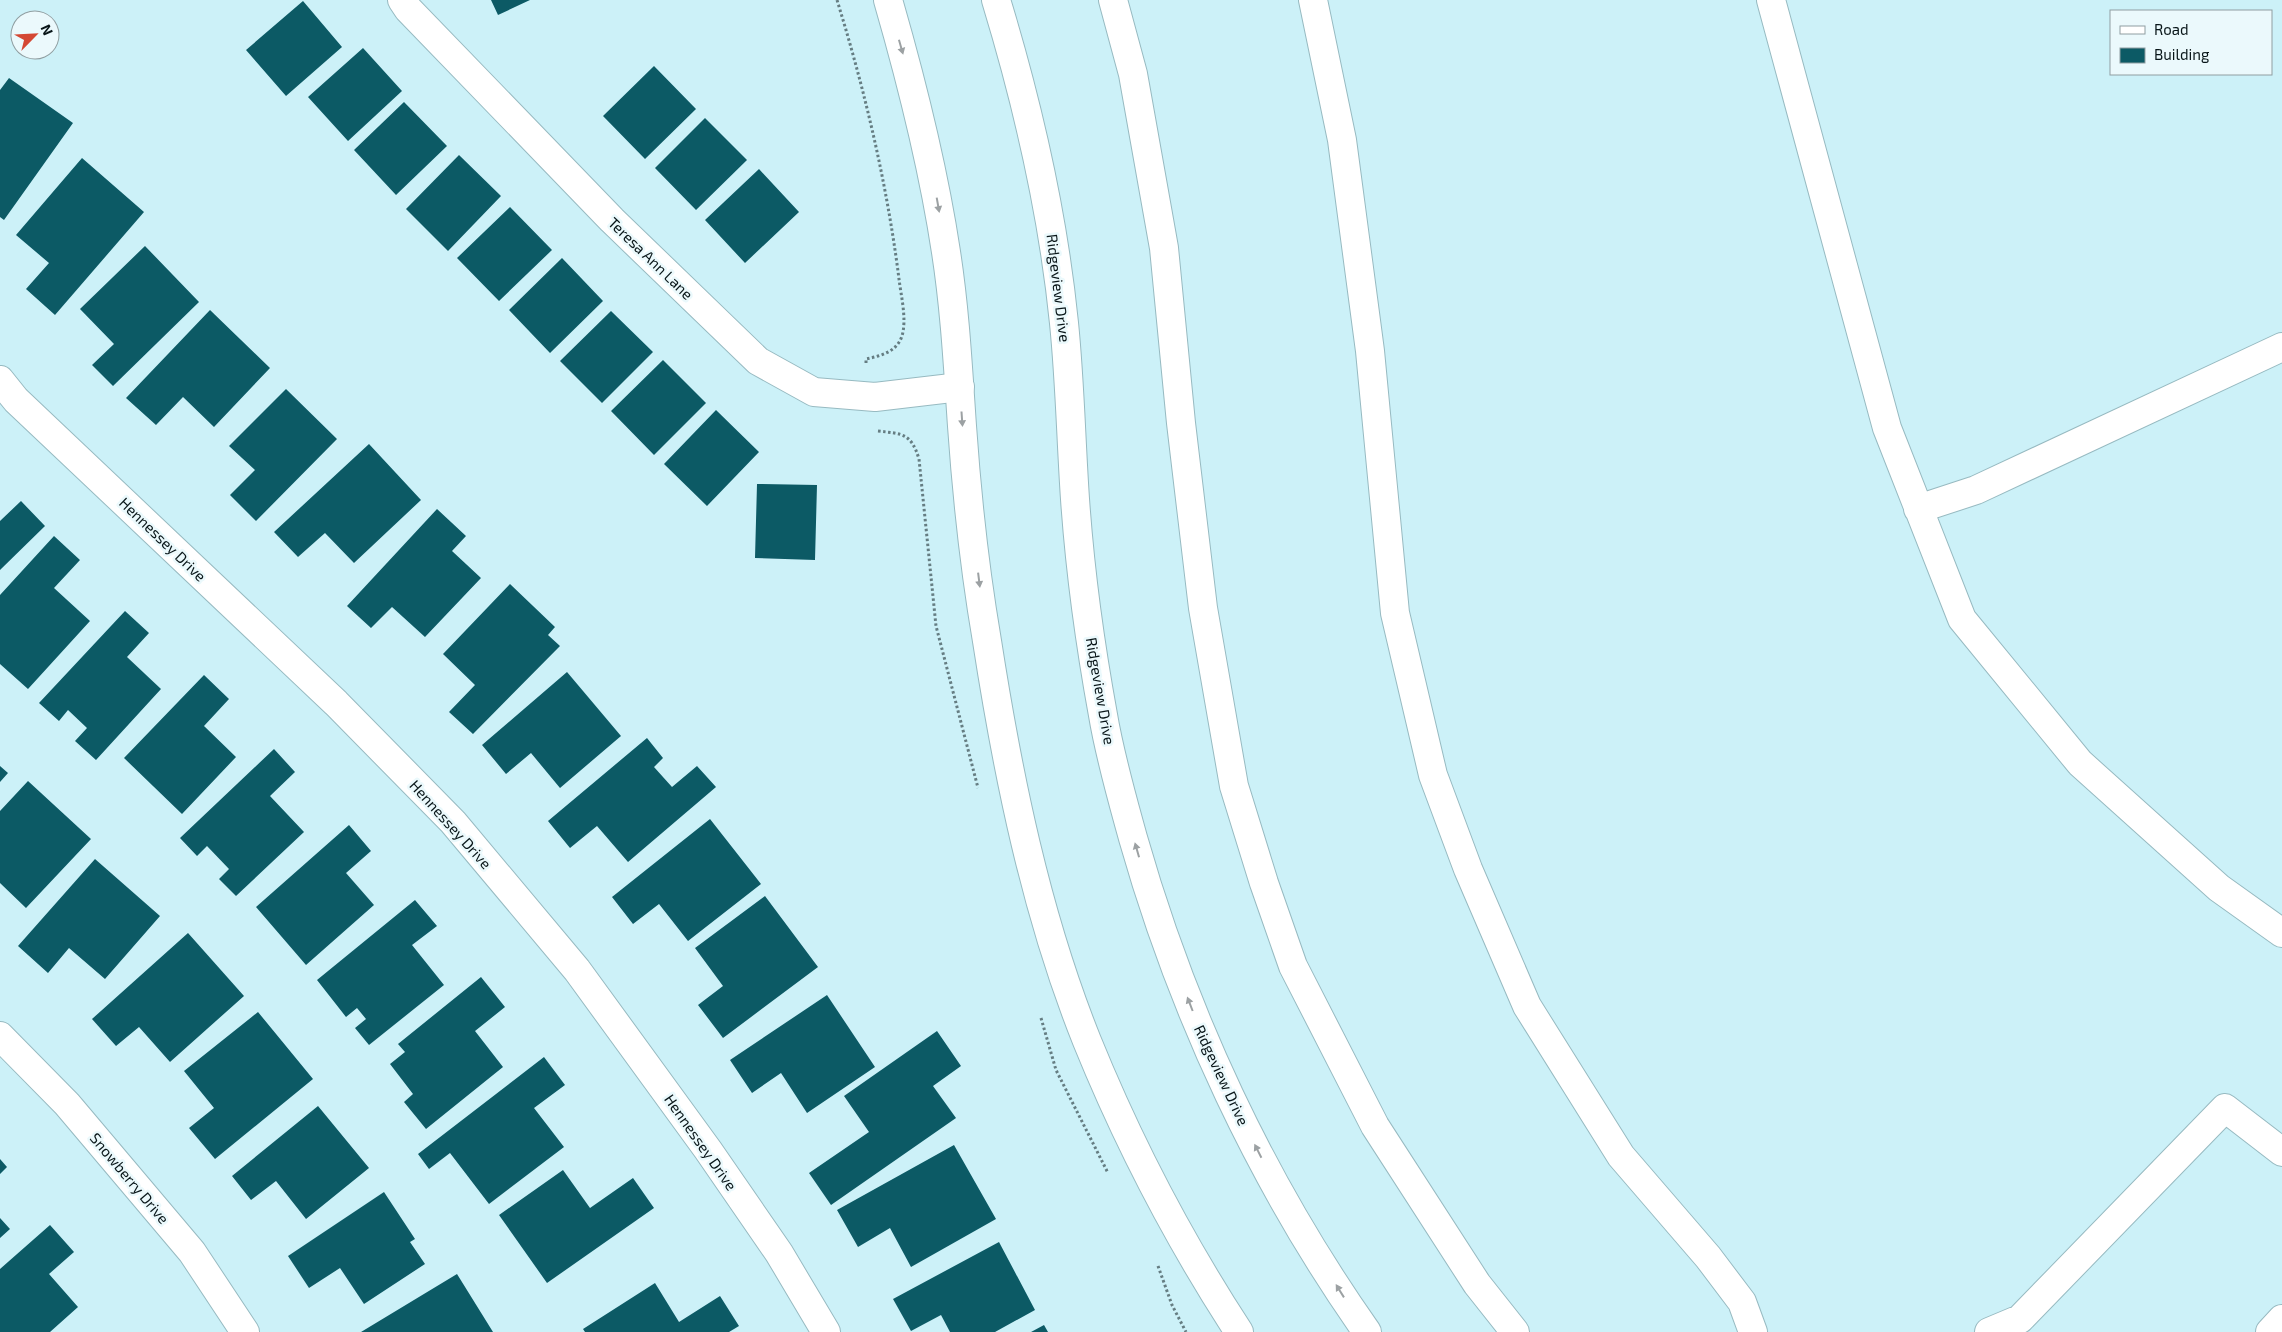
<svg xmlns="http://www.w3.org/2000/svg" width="2282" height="1332" font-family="'Exo 2',sans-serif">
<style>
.building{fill:#0c5a65}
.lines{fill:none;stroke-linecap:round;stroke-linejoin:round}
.minor-casing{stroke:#97bac1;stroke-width:30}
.secondary-casing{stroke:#97bac1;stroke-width:30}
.path{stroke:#657d82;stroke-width:3;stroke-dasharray:2.5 2.5;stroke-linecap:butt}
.minor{stroke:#fff;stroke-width:28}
.secondary{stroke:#fff;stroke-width:28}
.oneway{fill:#9ca1a3}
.labels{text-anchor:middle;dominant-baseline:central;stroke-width:5;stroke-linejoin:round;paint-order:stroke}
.street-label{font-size:15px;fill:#081518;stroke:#ebf9fc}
</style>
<rect width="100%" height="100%" fill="#ccf1f8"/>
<!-- building -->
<path class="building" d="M491 0H530L498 15Z
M303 1 342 47 286 96 246 50Z
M363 48 402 91 348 141 308 97Z
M654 66 696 109 645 159 603 116Z
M9 78 73 123 4 220 0 217V90Z
M404 102 447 146 396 195 354 150Z
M705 118 747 160 696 210 655 168Z
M459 155 501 196 448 251 406 209Z
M82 158 144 212 55 315 26 289 49 263 16 235Z
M759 169 799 212 745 263 705 220Z
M510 207 552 250 499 301 457 258Z
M145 246 199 302 113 386 92 365 114 344 80 309Z
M562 258 603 301 550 353 509 310Z
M210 310 270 368 214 427 183 397 156 425 126 398Z
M611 311 653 352 602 403 560 361Z
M663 360 706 403 654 455 611 411Z
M286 389 337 439 256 521 230 495 255 470 229 446Z
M716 410 759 452 707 506 664 464Z
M369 444 421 500 354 563 325 533 298 557 274 532Z
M757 484 817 485 815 560 755 558Z
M21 501 45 526 0 570V521Z
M437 509 466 536 452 551 481 578 425 637 392 607 371 628 347 606Z
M54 536 80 560 54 588 90 621 28 689 0 664V595Z
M510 584 555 627 548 635 560 646 473 734 449 712 475 685 443 654Z
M125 611 149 633 127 657 161 689 96 760 75 741 87 728 68 710 59 721 39 703Z
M567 672 621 736 560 788 531 753 506 774 482 745Z
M204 675 229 699 204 726 236 757 182 814 124 758Z
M647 738 663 758 654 767 672 787 697 766 716 787 628 862 597 826 570 848 548 821Z
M274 749 295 772 270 796 304 832 236 896 219 879 229 869 207 846 197 856 180 838Z
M0 766 8 773 0 782Z
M28 781 91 839 26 908 0 883V811Z
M710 819 761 884 688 941 659 904 633 924 612 897Z
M349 825 371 851 346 873 374 905 306 965 256 907Z
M95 859 160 916 105 979 69 948 48 973 18 946Z
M765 896 818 967 723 1038 698 1005 723 986 695 948Z
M415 900 437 926 412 945 444 985 369 1045 355 1028 366 1019 357 1008 346 1017 317 980Z
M188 933 244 996 170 1062 139 1027 116 1046 92 1019Z
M481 977 505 1007 475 1031 503 1067 426 1129 404 1102 413 1094 390 1064 405 1052 398 1044Z
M827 995 875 1067 807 1113 781 1073 752 1093 730 1060Z
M258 1012 313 1079 215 1159 189 1128 214 1108 184 1071Z
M937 1031 961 1066 933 1086 956 1118 831 1205 809 1173 869 1132 844 1096Z
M544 1057 565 1085 534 1108 564 1147 489 1204 450 1153 429 1169 418 1154Z
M318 1106 369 1168 306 1219 276 1181 251 1200 232 1176Z
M954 1145 996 1219 911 1267 890 1228 858 1247 837 1210Z
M0 1159 7 1167 0 1174Z
M563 1170 590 1208 633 1178 654 1208 547 1283 499 1215Z
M384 1192 415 1239 410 1242 425 1264 364 1304 340 1268 309 1288 288 1256Z
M0 1218 10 1229 0 1238Z
M50 1225 74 1252 49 1274 78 1307 50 1332H0V1269Z
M999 1242 1035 1310 995 1332H950L941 1315 911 1331 893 1299Z
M457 1274 493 1332H361Z
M655 1283 679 1322 720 1296 739 1326 729 1332H585L583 1329Z
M1044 1325 1048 1332H1031Z"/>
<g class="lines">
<!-- minor casing -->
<g class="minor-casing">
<path id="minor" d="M402 0 408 9 612 220 758 361 814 392 875 397 960 387
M1113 0 1133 74 1164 248 1181 423 1203 608 1234 786 1264 883 1293 966 1375 1126 1477 1284 1515 1332
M1313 0 1342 140 1370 351 1395 613 1433 775 1468 869 1527 1006 1621 1156 1708 1257 1742 1302 1753 1332
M1771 0 1887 428 1962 619 2080 763 2219 888 2282 933
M0 380 16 400 336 703 453 822 577 970 708 1150 779 1253 826 1332
M1918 509 1976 490 2282 347
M0 1036 67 1104 192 1252 245 1332
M1989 1332 2020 1319 2225 1108 2282 1152
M2270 1332 2282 1319"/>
</g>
<!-- secondary casing -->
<g class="secondary-casing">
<path id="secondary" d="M888 0C912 83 933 166 946 252 955 310 958 368 962 426 967 498 975 571 987 641 1008 776 1036 914 1087 1041 1128 1142 1179 1240 1239 1332
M996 0C1028 105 1053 214 1064 323 1070 382 1071 440 1075 499 1080 571 1090 644 1103 715 1110 757 1122 798 1133 838 1183 1014 1262 1183 1367 1332"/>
</g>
<!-- path -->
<path class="path" d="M837 0C865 91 887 184 899 279 901 296 907 319 902 336 897 352 880 356 866 359V363
M878 431C903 434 911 433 919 459L936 626 978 788
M1041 1018 1056 1070 1108 1173
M1158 1266 1172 1305 1186 1332"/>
<!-- minor -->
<use href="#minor" class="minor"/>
<!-- secondary -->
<use href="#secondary" class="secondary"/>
</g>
<!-- one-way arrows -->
<defs><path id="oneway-solid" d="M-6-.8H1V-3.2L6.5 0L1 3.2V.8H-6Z" transform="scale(1.25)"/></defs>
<g class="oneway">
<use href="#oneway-solid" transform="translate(901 47) rotate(74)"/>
<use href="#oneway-solid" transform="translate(938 205) rotate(80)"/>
<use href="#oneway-solid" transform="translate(962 419) rotate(86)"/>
<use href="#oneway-solid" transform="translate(979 580) rotate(83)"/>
<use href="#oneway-solid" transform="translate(1137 850) rotate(-106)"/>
<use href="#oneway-solid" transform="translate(1190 1004) rotate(-111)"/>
<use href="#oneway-solid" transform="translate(1258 1151) rotate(-117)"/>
<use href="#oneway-solid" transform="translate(1340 1291) rotate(-122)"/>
</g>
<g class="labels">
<!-- street labels -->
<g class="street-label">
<text transform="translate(651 258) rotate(44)">Teresa Ann Lane</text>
<text transform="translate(1059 288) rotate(83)">Ridgeview Drive</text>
<text transform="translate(163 539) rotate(44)">Hennessey Drive</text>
<text transform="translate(1101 691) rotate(80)">Ridgeview Drive</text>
<text transform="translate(451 824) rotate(48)">Hennessey Drive</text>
<text transform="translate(1222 1075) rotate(65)">Ridgeview Drive</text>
<text transform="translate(701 1142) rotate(55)">Hennessey Drive</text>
<text transform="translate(130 1178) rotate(50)">Snowberry Drive</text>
</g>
</g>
<!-- legend -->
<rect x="2110" y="10" width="162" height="65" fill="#ebf9fc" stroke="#909ea1"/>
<rect x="2120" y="26" width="25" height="8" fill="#ffffff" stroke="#909ea1"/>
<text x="2154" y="35" font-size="15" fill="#081518">Road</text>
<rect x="2120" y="48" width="25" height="15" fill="#0c5a65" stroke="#909ea1"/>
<text x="2154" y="60" font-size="15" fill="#081518">Building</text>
<!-- north arrow -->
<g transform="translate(35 35) rotate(66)"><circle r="24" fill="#ebf9fc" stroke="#909ea1"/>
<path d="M0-4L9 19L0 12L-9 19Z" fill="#d44834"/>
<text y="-8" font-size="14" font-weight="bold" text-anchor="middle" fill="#081518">N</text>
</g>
</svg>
